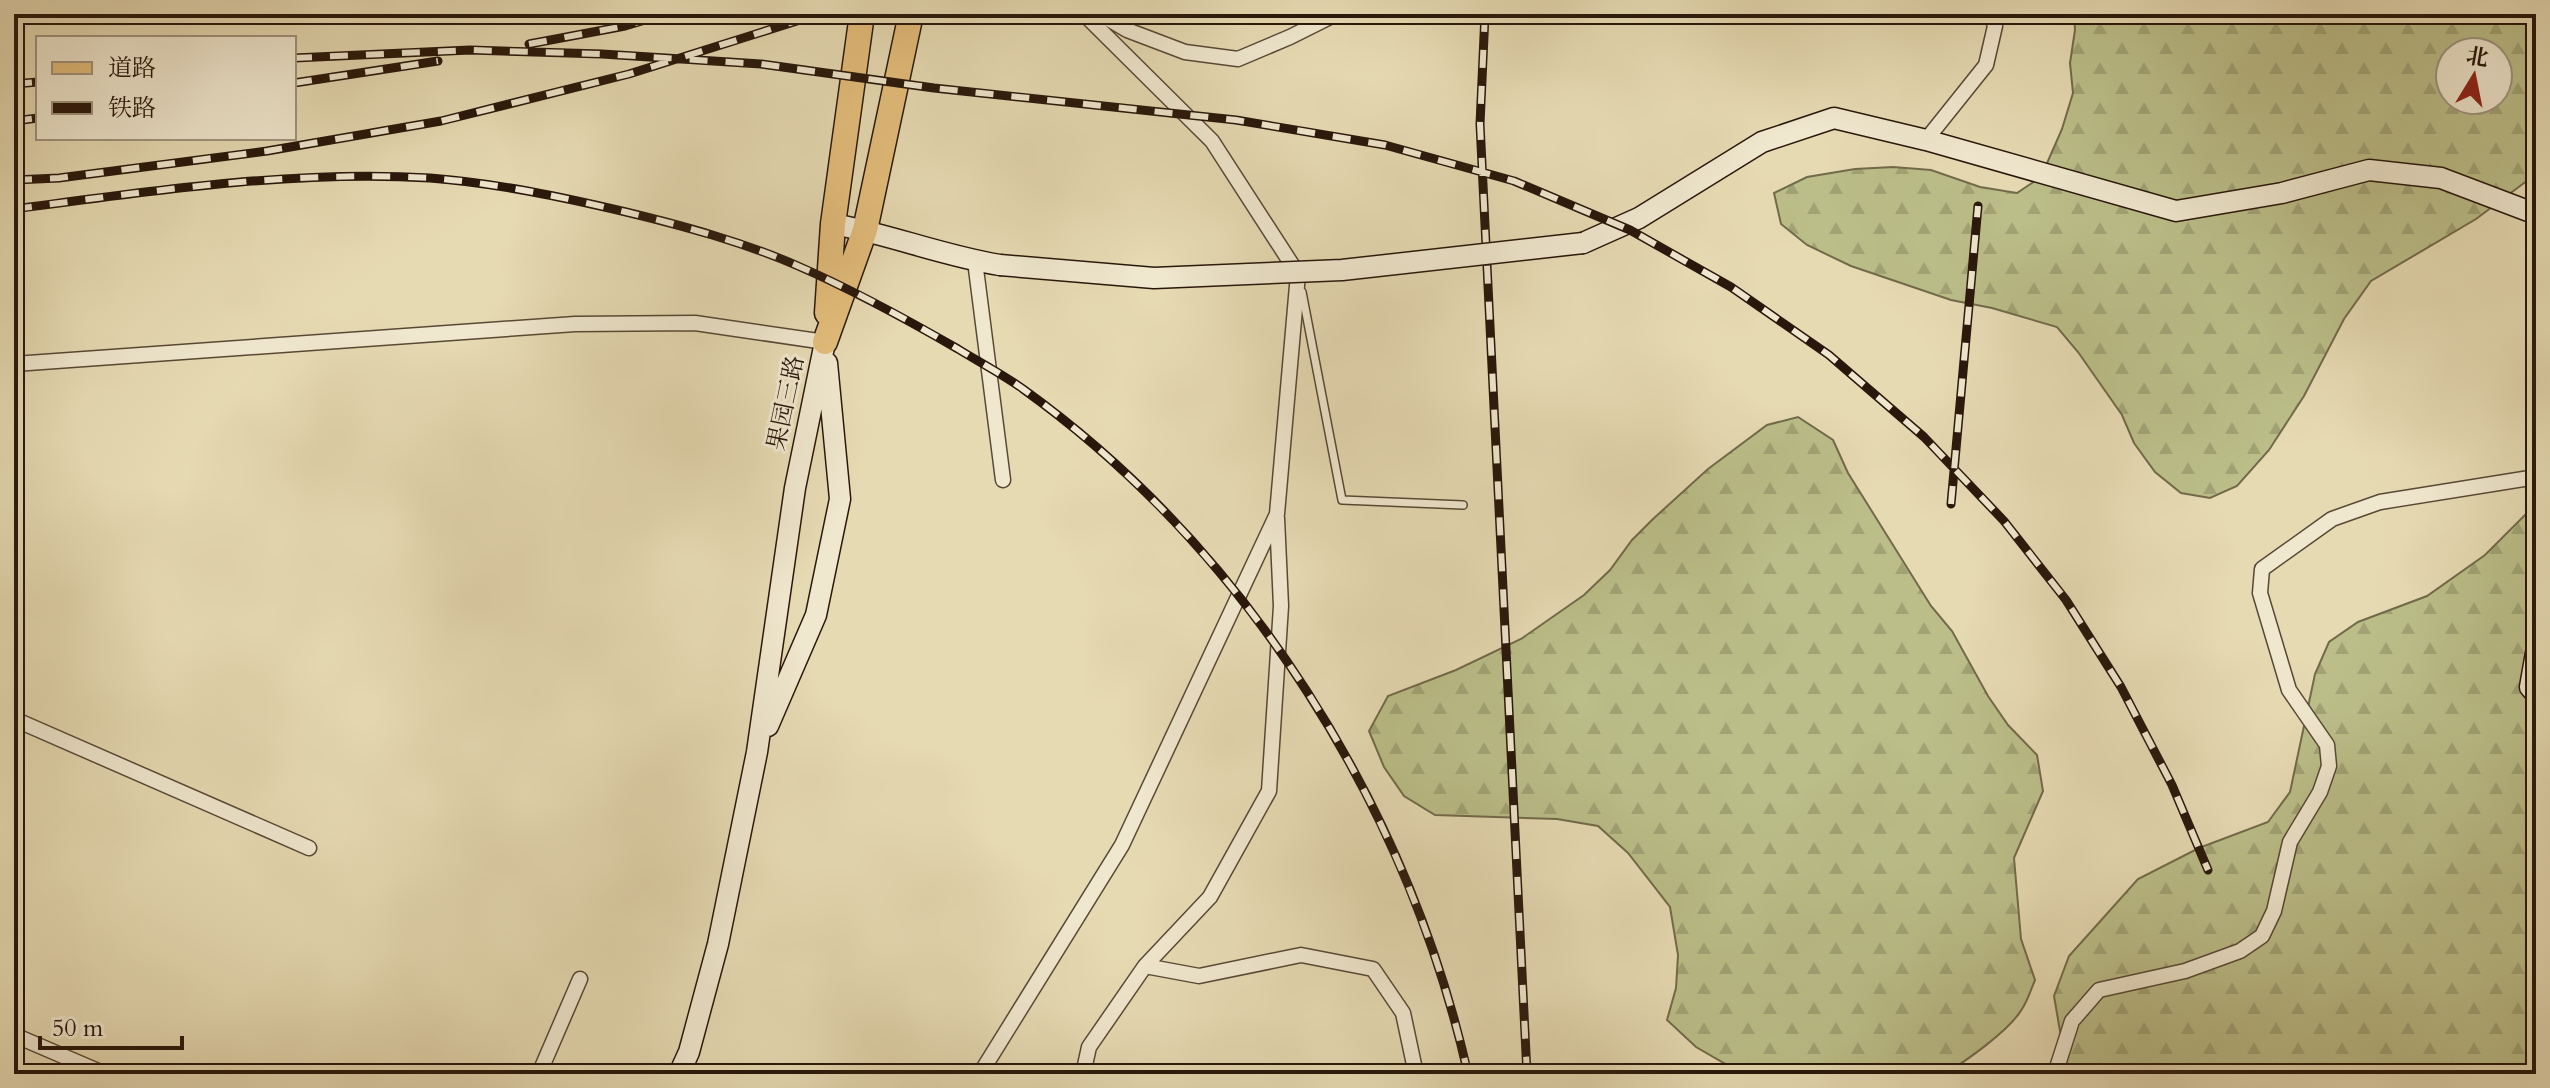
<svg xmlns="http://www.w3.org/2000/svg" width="2550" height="1088" font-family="Cardo,'Noto Serif SC',serif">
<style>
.forest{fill:url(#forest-firs);stroke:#726a4a;stroke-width:2;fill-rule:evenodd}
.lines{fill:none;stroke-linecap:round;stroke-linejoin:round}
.lane-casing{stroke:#584835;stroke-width:10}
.street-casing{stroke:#584835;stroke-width:17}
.secondary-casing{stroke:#29170b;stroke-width:23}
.primary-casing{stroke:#29170b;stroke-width:27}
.lane{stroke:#efe7ce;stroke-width:7}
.street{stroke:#efe7ce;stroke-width:14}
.secondary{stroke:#efe7ce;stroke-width:20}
.primary{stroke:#e3bd7a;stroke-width:24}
.rail-casing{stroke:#29170b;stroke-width:9}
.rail{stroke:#efe7ce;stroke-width:6;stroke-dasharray:18;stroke-linecap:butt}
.secondary-bridge-casing{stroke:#29170b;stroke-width:23;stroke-linecap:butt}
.secondary-bridge{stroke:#efe7ce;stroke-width:20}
.labels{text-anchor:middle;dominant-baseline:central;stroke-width:6;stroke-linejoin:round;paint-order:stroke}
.street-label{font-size:24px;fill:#29170b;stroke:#efe7ce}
</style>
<defs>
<pattern id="forest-firs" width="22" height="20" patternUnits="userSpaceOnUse" patternTransform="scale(2)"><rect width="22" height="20" fill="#bbbe89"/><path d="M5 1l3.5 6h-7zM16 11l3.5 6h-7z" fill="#a1a375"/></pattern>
</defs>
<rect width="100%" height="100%" fill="#e6dab3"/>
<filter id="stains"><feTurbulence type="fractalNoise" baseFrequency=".0025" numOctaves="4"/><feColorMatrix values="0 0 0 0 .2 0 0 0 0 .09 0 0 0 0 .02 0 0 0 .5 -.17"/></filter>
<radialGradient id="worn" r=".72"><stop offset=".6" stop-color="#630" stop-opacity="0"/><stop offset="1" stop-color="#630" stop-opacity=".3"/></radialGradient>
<!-- forest -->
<path class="forest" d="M2074 14H2536V174L2476 219 2371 281 2344 319 2304 396 2269 450 2237 486 2210 498 2181 493 2155 472 2134 443 2122 415 2078 352 2057 327 1992 308 1951 300 1851 266 1807 245 1781 224 1774 193 1807 177 1855 169 1893 167 1931 170 1980 187 2017 193 2041 177 2062 129 2073 93 2070 63 2075 30ZM2450 52H2498V100H2450Z
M1798 417 1833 440 1848 473 1931 606 1952 631 1988 696 2008 725 2037 755 2043 791 2014 858 2021 939 2035 980C2031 989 2028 1000 2022 1009 2010 1030 1965 1062 1944 1074H1730L1727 1065 1696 1047 1667 1020 1676 988 1678 955 1670 907 1628 853 1598 826 1557 819 1435 815 1404 796 1384 767 1369 731 1388 696 1456 670 1521 639 1584 595 1610 570 1632 540 1653 519 1708 469 1767 425Z
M2536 504V1074H2061L2063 1065 2060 1031 2054 996 2069 956 2138 879 2199 848 2268 822 2290 792 2315 674 2329 642 2358 622 2427 596 2485 555Z"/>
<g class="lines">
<!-- lane casing -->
<g class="lane-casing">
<path id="lane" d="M1302 292 1342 500 1463 505"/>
</g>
<!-- street casing -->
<g class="street-casing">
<path id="street" d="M1100 14 1127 30 1185 52 1238 59 1290 37 1336 14
M1926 140 1986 65 1995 26 1991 14
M975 261 1003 480
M14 364 575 324 695 323 825 342
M14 719 309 848
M1145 966 1199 976 1301 955 1373 969 1403 1013 1416 1074
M14 1035 105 1074
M539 1074 580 979
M980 1074 1122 845 1277 514 1298 274 1212 141 1084 14
M1083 1074 1089 1047 1145 966 1210 897 1269 791 1281 606 1277 518
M2055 1074 2072 1021 2099 990 2185 971 2240 951 2262 936 2274 911 2290 842 2320 792 2329 766 2327 745 2289 690 2260 593 2262 569 2332 519 2380 502 2536 477"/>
</g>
<!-- secondary casing -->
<g class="secondary-casing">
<path id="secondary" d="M833 224C889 234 943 256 1000 265
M1583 243 1639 218 1762 142 1834 118 1926 140 2176 211 2282 193 2369 170 2441 178 2536 214
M2536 653 2530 687 2536 694
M768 726 816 615 840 499 827 363
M679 1074 689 1052 718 944 757 752 795 488 825 342"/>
</g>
<!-- primary casing -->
<g class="primary-casing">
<path id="primary" d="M827 313 833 224 862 14
M825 342 865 230 911 14"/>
</g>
<!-- lane -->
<use href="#lane" class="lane"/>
<!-- street -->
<use href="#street" class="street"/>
<!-- secondary -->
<use href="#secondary" class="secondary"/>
<!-- primary -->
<use href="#primary" class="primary"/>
<!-- rail casing -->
<g class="rail-casing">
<path id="rail" d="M1485 14 1480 124 1527 1074
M529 44 625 26 665 14
M294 58 470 50 602 54 761 64 934 88 1236 120 1385 145 1514 181 1630 230 1731 287 1829 355 1924 437 2004 521 2066 600 2121 687 2172 785 2208 870
M294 83 438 61
M14 84 38 82
M14 121 38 118
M14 180 59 178 267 151 441 121 629 74 819 14
M14 209C152 191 291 170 430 178 496 183 562 197 626 212 684 226 743 242 798 266 853 290 906 319 958 349 979 362 1002 374 1023 389 1247 550 1407 805 1468 1074
M1951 504 1978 206"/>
</g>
<!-- rail -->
<use href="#rail" class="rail"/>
<!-- secondary-bridge casing -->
<g class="secondary-bridge-casing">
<path id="secondary-bridge" d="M1000 265 1154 278 1342 270 1583 243"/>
</g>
<!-- secondary-bridge -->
<use href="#secondary-bridge" class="secondary-bridge"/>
</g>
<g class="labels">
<!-- street labels -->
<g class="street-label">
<text transform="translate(786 403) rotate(-78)">果园三路</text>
</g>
</g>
<!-- margin -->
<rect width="2550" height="1088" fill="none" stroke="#e6dab3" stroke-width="48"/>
<rect x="16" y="16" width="2518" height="1056" fill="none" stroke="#29170b" stroke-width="4"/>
<rect x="24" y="24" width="2502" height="1040" fill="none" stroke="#29170b" stroke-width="2"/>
<!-- legend -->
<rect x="36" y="36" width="260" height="104" fill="#efe7ce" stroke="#a09480" stroke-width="2"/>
<rect x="52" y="62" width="40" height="12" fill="#e3bd7a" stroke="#a09480" stroke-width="2"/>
<text x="108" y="76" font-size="24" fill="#29170b">道路</text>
<rect x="52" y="102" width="40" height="12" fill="#29170b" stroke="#a09480" stroke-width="2"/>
<text x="108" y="116" font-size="24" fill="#29170b">铁路</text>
<!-- north arrow -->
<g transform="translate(2474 76) rotate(10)"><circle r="38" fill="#efe7ce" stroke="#a09480" stroke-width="2"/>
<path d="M0-6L14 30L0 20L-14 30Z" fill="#8f2418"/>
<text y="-12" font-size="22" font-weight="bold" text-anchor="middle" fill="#29170b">北</text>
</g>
<!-- scale -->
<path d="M40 1036v12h142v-12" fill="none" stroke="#29170b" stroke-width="4"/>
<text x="52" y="1036" font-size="24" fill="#29170b" stroke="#efe7ce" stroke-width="6" paint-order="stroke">50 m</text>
<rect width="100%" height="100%" filter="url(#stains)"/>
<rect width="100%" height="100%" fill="url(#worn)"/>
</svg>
